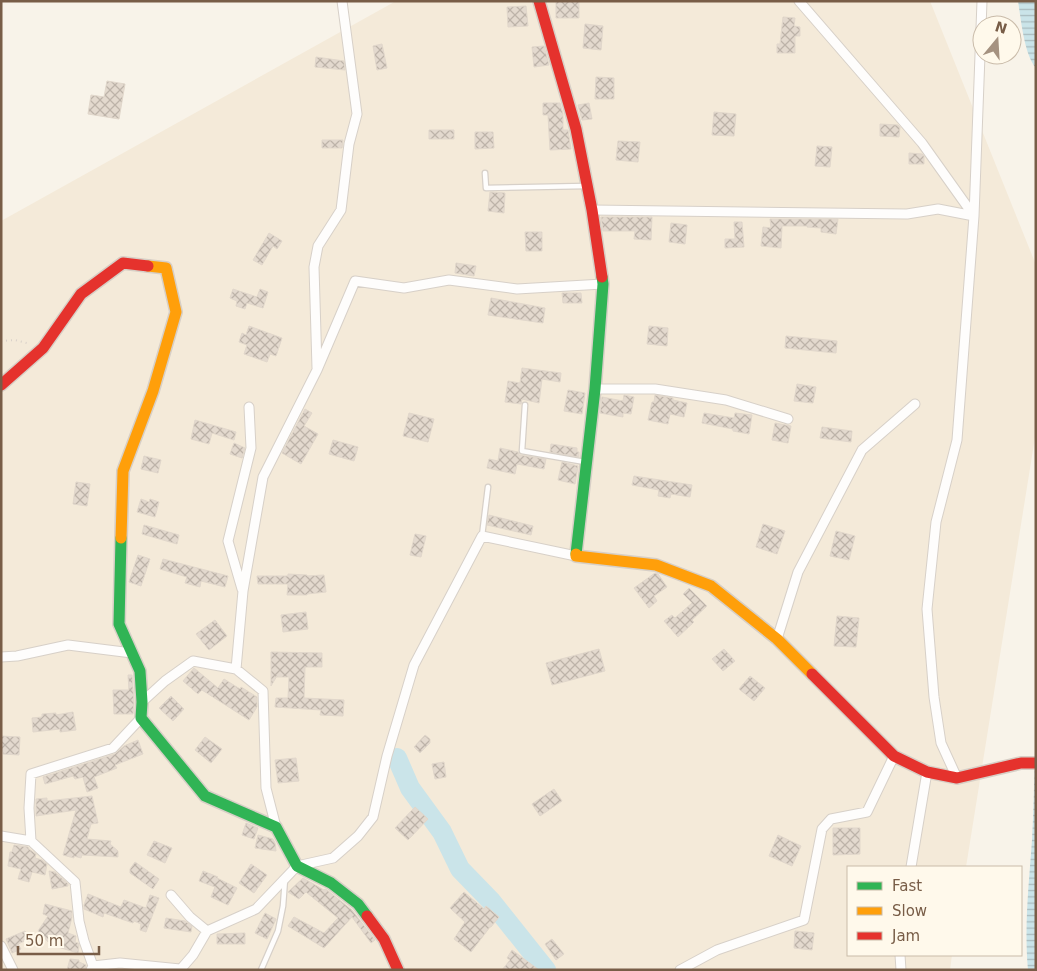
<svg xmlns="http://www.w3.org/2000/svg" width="1037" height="971" font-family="'DejaVu Sans',sans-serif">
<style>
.residential{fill:#f4ead9}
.water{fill:url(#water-rules)}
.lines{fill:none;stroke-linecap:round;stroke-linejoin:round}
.river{stroke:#cae4e9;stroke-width:20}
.building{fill:url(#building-cross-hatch);stroke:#e1d7cb}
.lane-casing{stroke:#d7d0c8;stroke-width:7}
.street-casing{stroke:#d7d0c8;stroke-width:11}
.fast-casing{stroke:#d7cfc6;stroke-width:14}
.slow-casing{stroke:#d7cfc6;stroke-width:14}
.jam-casing{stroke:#d7cfc6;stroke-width:14}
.path{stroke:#d9d1c9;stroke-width:2;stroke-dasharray:1 4;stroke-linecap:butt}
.lane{stroke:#fefdfc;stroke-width:4.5}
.street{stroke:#fefdfc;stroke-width:9}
.fast{stroke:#30b455;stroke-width:11}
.slow{stroke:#ff9f0a;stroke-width:11}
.jam{stroke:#e5322d;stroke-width:11}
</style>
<defs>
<pattern id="water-rules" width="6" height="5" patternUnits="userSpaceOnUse" patternTransform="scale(1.25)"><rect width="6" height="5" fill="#cae4e9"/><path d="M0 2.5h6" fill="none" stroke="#a9bcbf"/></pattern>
<pattern id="building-cross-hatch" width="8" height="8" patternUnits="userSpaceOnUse" patternTransform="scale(1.25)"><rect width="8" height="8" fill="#e3d9ce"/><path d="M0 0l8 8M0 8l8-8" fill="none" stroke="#bdb3a9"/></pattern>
</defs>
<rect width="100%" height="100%" fill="#f8f3e9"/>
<!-- residential -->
<path class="residential" d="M396 1H930L1036 265V431L966 867H848V955H952L950 970H1V221Z"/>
<!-- water -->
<path class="water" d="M1018 1H1036V68C1024 54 1021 19 1018 1Z
M1036 736V970H1028C1024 926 1029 883 1032 840 1034 805 1034 771 1036 736Z"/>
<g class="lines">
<!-- river -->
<path class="river" d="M397 758 410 788 442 832 460 869 491 901 546 970"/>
</g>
<!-- building -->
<path class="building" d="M556 1H579V18H556Z
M526 6 528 26 508 27 507 7Z
M783 17 795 18 794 26 800 27V36H795V53H777V44H780Z
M585 24 603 26 601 50 583 48Z
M382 44 387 68 377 70 373 46Z
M544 46 549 65 534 67 532 47Z
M316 57 344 61 345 70 315 67Z
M596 77 614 78V99H595Z
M107 81 125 84 119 119 88 114 91 95 104 97Z
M543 103H560L563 114V130H568L571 149 550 150 548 115H543Z
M589 103 592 119 582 120 578 105Z
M714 112 736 114 734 136 712 135Z
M880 124 898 125 900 127 899 137 880 136Z
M429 130H454V139H429Z
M475 132H493L494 148 475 149Z
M322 140H343L342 148H322Z
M618 141 640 142 638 162 616 160Z
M817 146 832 147 830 167 815 166Z
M909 153 922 154 924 156V164H909Z
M490 192 505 193 504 213 488 211Z
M601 217H652L651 240 634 239 635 231H603Z
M770 219H838L836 234 821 232V228L807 227V226H782L781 248 761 246 763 227 771 228Z
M734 222H742L744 247 725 248V239H735Z
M671 223 687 225 685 244 669 242Z
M525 232H542V251H526Z
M269 233 282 241 277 249 273 246 262 265 253 260Z
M456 263 476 266 474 276 455 273Z
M233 289 257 297 260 289 268 292 263 308 247 303 245 309 236 306 237 301 230 298Z
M562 293H581L582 303H563Z
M491 298 545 308 543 323 488 315Z
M249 326 282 338 276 356 270 354 267 362 244 354 247 345 239 342 242 333 246 335Z
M649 326 668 328 667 346 647 344Z
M786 336 837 341 836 353 785 348Z
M522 368 561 373 560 382 542 379 539 403 522 399 521 404 505 402 508 381 520 383Z
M797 384 816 387 813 403 794 401Z
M568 390 585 393 582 414 564 411Z
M624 395 634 397 631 414 623 413V417L600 413 602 397 623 401Z
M655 395 673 398V400L687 403 684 417 670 414 668 424 648 420 652 402H654Z
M305 409 312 413 304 426 318 434 301 464 282 453Z
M409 413 434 419 428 442 403 436Z
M704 413 734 418 735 413 752 415 749 434 733 431V429L702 423Z
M195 420 236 432 234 440 212 433 209 444 191 439Z
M775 423 791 426 788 443 772 440Z
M822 427 852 431 851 442 820 438Z
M333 440 358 447 354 461 329 454Z
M234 443 245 448 242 458 230 454Z
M551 444 577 448V452H579V457L550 452Z
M500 448 518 452 519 455 546 459 544 469 517 464 515 474 487 468 489 459 498 461Z
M144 456 161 460 158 473 141 469Z
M562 462 578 466 575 484 558 480Z
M634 476 692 485 690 497 671 494 670 498 658 496 659 490 632 485Z
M76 482 90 484 87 506 73 504Z
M141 499 149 502 150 499 159 502 155 517 137 512Z
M489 515 533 526 531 535 487 525Z
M763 524 785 531 777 554 756 547Z
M144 525 179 535 177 544 142 534Z
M836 531 855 536 849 560 830 556Z
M415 534 426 536 421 557 410 555Z
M138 555 150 559 141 586 129 582Z
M163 559 228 576 225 587 201 581 200 587 185 583 187 577 160 569Z
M655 573 658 574 667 587 654 596 657 601 649 608 634 588Z
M288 574 307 575V576L324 575 326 592 307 594V595H287L288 584H258L257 576H288Z
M689 588 707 606 692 620 694 622 678 637 664 621 672 615 675 618 692 603 683 594Z
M306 612 308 629 283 632 281 615Z
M837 616 859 618 856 647 834 646Z
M215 620 227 636 209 650 196 634Z
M599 649 605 671 552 685 546 663Z
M724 649 735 661 723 671 712 659Z
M271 652 322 653V667H305L304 698 344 700 343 716 320 715 321 710 275 707 276 698H288L289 677H277V676L271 686Z
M194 668 218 688 224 679 240 689 241 687 257 697V707L249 720 202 690 198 694 183 681Z
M128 675H132L134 702 133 714H114L113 690H129Z
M750 676 765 688 754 701 739 689Z
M171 696 184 709 173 721 159 708Z
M73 712 76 730 60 732V729L33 732 32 718 42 717V714L56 713V715Z
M425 735 430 739V743L420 753 414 747Z
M1 736 20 737 19 755 3 754V751H1Z
M205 737 222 749 211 763 195 750Z
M138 740 143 754 115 765 117 768 94 777 98 788 87 792 83 777 75 779 73 776 45 784 43 777 115 754 124 746Z
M296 758 299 781 278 783 275 760Z
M444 762 446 777 435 779 432 764Z
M554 789 562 801 540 816 532 804Z
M92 796 98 823 91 824 87 839 111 841 110 844 118 851V857L82 855 81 858 74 856V858L63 855 76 810 36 816V799L47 798V801Z
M415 807 428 819 408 840 395 828Z
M246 823 258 828 254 839 242 835Z
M833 828H860V854L833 855Z
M258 835 273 839 275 843 276 851 255 848Z
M778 835 801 846 792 866 769 856Z
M154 841 172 848 165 863 147 855Z
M14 845 28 847 29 849 36 854 35 858 42 860 47 864 45 875 32 872 29 882 18 879 21 869 8 866 10 852H12Z
M135 862 159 879 153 889 130 873V869Z
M251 864 267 875 254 893 239 883Z
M49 871 55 872 68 884V886L52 889Z
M203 871 218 877 217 878 237 888 228 905 211 897 215 887 199 881Z
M303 878 324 890 325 889 327 890 352 910 375 940 371 943 352 917 324 948 288 926 294 917 324 933 338 918 306 892 299 899 288 892Z
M464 892 484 909 486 906 499 917 491 927H490L471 952 454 939 465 922 450 908Z
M88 894 121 907 124 900 146 908 150 895 159 898 146 932 140 930 141 924 134 921 133 923 104 913 103 917 84 909V905Z
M45 904 72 911V917L68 933 76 936 75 942 78 943 79 945 78 953 51 945 38 931 48 916 43 914Z
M265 913 276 919 267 939 255 933Z
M166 918 185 921 192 926 191 932 164 928Z
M25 931 29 939 18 944 21 949 12 953 6 939Z
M795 931 814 933 812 950 794 948Z
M245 933V944H217V934Z
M552 939 564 954 556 960 545 944Z
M512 950 539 970H502L510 960 507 958Z
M70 959 79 960V962L86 965 85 970H67Z"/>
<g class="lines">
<!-- lane casing -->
<g class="lane-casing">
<path id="lane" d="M485 173 486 188 586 186
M525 405 522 451 585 462
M482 536 488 487
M261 970 278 931 283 906 285 879"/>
</g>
<!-- street casing -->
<g class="street-casing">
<path id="street" d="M799 1 922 143 974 216
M592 210 907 214 938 209 974 216
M317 368 314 267 318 246 341 210 349 144 357 114 342 1
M595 389H655L726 400 788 419
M242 589 228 541 251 448 249 407
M777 639 798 572 862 450 915 404
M1 657 17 656 68 645 132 653
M236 669 243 591 263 477 317 370 355 281 404 288 449 280 517 289 603 284
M142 702 165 681 193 661 236 669 263 691 266 788 276 827
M957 778 941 743 934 697 927 609 936 522 957 440 974 216 982 1
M1 836 31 841 75 882 79 921 84 941 93 966
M31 841 29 808 31 774 113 748 141 718
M911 867 927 772
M171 895 190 917 207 931
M1 946 13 970
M900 955 901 970
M91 970 93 966 120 963 180 969
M180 970 193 955 207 931 256 909 297 866 333 858 358 836 373 817 387 756 414 665 482 536 576 556
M680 970 717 950 804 920 822 829 831 819 867 812 894 756"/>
</g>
<!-- fast casing -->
<g class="fast-casing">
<path id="fast" d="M121 538 119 624 140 671 142 702 141 718 205 796 276 827 297 866 331 883 358 904 367 916
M576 554 595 389 603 284 602 277"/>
</g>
<!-- slow casing -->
<g class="slow-casing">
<path id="slow" d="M121 538 123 471 153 391 176 312 166 268 148 266
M576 554V556L656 565 711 586 777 639 812 674"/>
</g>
<!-- jam casing -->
<g class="jam-casing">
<path id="jam" d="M539 1 576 129 592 210 602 277
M1 385 43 348 81 294 123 263 148 266
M812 674 894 756 927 772 957 778 1021 763H1036
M367 916 384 939 398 970"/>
</g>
<!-- path -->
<path class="path" d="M1 341 15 340 30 344"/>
<!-- lane -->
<use href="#lane" class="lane"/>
<!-- street -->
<use href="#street" class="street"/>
<!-- fast -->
<use href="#fast" class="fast"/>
<!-- slow -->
<use href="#slow" class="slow"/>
<!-- jam -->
<use href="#jam" class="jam"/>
</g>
<!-- border -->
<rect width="1037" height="971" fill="none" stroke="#785d47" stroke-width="5"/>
<!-- legend -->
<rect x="847" y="866" width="175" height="90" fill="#fff9eb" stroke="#c9bba9"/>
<rect x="857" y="882" width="25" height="8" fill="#30b455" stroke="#c9bba9"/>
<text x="892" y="891" font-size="15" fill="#785d47">Fast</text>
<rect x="857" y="907" width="25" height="8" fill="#ff9f0a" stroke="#c9bba9"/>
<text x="892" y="916" font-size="15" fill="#785d47">Slow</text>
<rect x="857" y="932" width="25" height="8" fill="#e5322d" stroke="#c9bba9"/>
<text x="892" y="941" font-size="15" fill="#785d47">Jam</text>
<!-- north arrow -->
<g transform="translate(997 40) rotate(18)"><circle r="24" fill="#fff9eb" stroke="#c9bba9"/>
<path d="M0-4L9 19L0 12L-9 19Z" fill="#a59280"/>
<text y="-8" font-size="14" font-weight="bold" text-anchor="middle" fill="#785d47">N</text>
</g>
<!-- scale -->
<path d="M18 946v8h81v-8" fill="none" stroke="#785d47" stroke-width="2.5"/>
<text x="25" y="946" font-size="15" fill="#785d47" stroke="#fff9eb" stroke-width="4" paint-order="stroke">50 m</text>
</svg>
